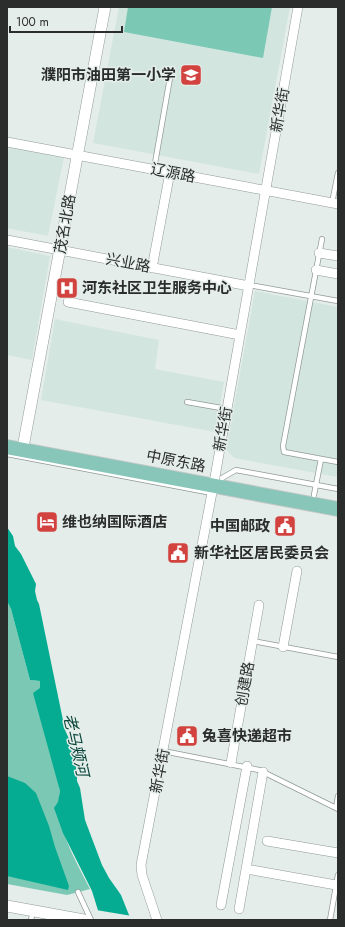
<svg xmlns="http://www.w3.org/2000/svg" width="345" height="927" font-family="Jost,'Noto Sans SC',sans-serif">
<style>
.built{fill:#d3e5df}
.green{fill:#7bc9b5}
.water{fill:#05ac91}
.pier{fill:#e4edea}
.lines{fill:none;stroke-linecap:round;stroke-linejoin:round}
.service-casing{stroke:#919a98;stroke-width:6}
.minor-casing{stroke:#919a98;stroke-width:10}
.tertiary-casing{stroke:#919a98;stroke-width:12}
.primary-casing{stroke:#c8c8c8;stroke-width:16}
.service{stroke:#fff;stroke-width:4.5}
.minor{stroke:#fff;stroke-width:9}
.tertiary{stroke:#fff;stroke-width:11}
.primary{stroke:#88c6b9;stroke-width:14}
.labels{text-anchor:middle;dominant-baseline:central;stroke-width:3;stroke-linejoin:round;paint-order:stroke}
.poi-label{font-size:15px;font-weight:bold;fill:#2a2d2c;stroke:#e4edea;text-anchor:start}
.street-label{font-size:15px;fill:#2a2d2c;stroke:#e4edea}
.water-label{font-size:16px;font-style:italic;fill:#09463a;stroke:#e4edea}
</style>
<rect width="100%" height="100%" fill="#e4edea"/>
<!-- built -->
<path class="built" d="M119 7H290L259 174 93 143Z
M9 147 64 157 48 236 7 228V158Z
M7 247 50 256 32 360 7 355Z
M255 291 338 307V477L234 458 226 449Z
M55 319 159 340 155 369 224 382 215 432 41 400Z"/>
<!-- green -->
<path class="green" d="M128 7H272L263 58 124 32Z
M7 601 11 609 30 680 40 681V688L60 791C54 826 75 859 90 889L67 895 7 884Z"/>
<!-- water -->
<path class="water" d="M7 527 13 536 15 546 21 554 36 584 35 591 37 600 39 604 65 730 70 741 77 772V781L80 788 85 820 102 865 109 878 121 895 131 920H101L92 891 63 833 54 808 58 802 60 791 33 693 40 688V681L30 680 11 609 7 601Z
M7 776 25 783 36 793 49 826 55 847 69 886 68 890 7 876Z"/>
<!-- pier -->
<path class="pier" d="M96 910 132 916 133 920H99Z"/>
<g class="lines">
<!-- service casing -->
<g class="service-casing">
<path id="service" d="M154 169 171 72
M332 203 338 173
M322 239 283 446 284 452 338 462
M249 285 338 301
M187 402 227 409
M7 454 212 493
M222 478 236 470 338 489
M314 495 321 459
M253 641 338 657
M163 751 259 770 338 809
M336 808 338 796
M78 892 91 920
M31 920 33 911
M330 920 338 875"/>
</g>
<!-- minor casing -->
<g class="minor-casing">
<path id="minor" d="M7 142 338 204
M7 240 249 286
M319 253 338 256
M152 268 170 172
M316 270 338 274
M68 302 240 335
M283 647 297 571
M231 763 259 605
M267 841 338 853
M246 869 336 885
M221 905 247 766
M239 909 263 772
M157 920 142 875 141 865 215 477 298 7"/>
</g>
<!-- tertiary casing -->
<g class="tertiary-casing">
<path id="tertiary" d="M24 442 105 7
M7 906 84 920"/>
</g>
<!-- primary casing -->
<g class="primary-casing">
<path id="primary" d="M7 447 338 509"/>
</g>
<!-- service -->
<use href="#service" class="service"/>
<!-- minor -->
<use href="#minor" class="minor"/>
<!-- tertiary -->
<use href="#tertiary" class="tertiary"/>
<!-- primary -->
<use href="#primary" class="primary"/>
</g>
<!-- icons -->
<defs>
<g id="school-square" transform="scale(1.15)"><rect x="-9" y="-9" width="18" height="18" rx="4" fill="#d2433f" stroke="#e4edea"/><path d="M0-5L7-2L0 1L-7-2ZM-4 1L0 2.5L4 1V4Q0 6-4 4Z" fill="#fff"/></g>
<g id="hospital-square" transform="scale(1.15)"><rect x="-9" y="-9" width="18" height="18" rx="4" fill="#d2433f" stroke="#e4edea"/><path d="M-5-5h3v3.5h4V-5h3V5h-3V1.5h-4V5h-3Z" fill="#fff"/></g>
<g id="hotel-square" transform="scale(1.15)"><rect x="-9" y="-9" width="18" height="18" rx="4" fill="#d2433f" stroke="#e4edea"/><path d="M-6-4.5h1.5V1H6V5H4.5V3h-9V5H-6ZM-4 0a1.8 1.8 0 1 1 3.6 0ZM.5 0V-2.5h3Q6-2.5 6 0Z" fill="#fff"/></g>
<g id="civic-square" transform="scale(1.15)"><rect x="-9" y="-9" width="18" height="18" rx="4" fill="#d2433f" stroke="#e4edea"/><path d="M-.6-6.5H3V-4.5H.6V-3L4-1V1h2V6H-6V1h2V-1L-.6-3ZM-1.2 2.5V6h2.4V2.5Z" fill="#fff"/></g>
</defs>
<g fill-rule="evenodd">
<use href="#school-square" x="191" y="75"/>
<use href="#hospital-square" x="67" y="288"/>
<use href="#hotel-square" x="47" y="522"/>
<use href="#civic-square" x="285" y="526"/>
<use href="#civic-square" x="178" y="553"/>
<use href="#civic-square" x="187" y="736"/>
</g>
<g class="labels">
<!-- poi labels -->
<g class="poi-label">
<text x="176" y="75" text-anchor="end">濮阳市油田第一小学</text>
<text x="82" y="288">河东社区卫生服务中心</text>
<text x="62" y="522">维也纳国际酒店</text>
<text x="270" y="526" text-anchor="end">中国邮政</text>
<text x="194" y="553">新华社区居民委员会</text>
<text x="202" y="736">兔喜快递超市</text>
</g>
<!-- street labels -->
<g class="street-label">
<text transform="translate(280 110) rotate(-80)">新华街</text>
<text transform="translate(173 173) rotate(11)">辽源路</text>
<text transform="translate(65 224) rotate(-80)">茂名北路</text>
<text transform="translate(128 263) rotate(11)">兴业路</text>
<text transform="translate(223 429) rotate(-80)">新华街</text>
<text transform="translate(176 461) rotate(11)">中原东路</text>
<text transform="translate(245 684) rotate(-80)">创建路</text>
<text transform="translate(160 771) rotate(-79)">新华街</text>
</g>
<!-- water labels -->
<g class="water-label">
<text transform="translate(76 745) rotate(77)">老马颊河</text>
</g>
</g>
<!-- border -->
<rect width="345" height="927" fill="none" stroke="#2a2d2c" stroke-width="16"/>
<!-- scale -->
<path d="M10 26v6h112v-6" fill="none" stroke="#2a2d2c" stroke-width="2"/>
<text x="16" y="26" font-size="12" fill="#2a2d2c" stroke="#e4edea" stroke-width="3" paint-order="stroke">100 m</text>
</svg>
